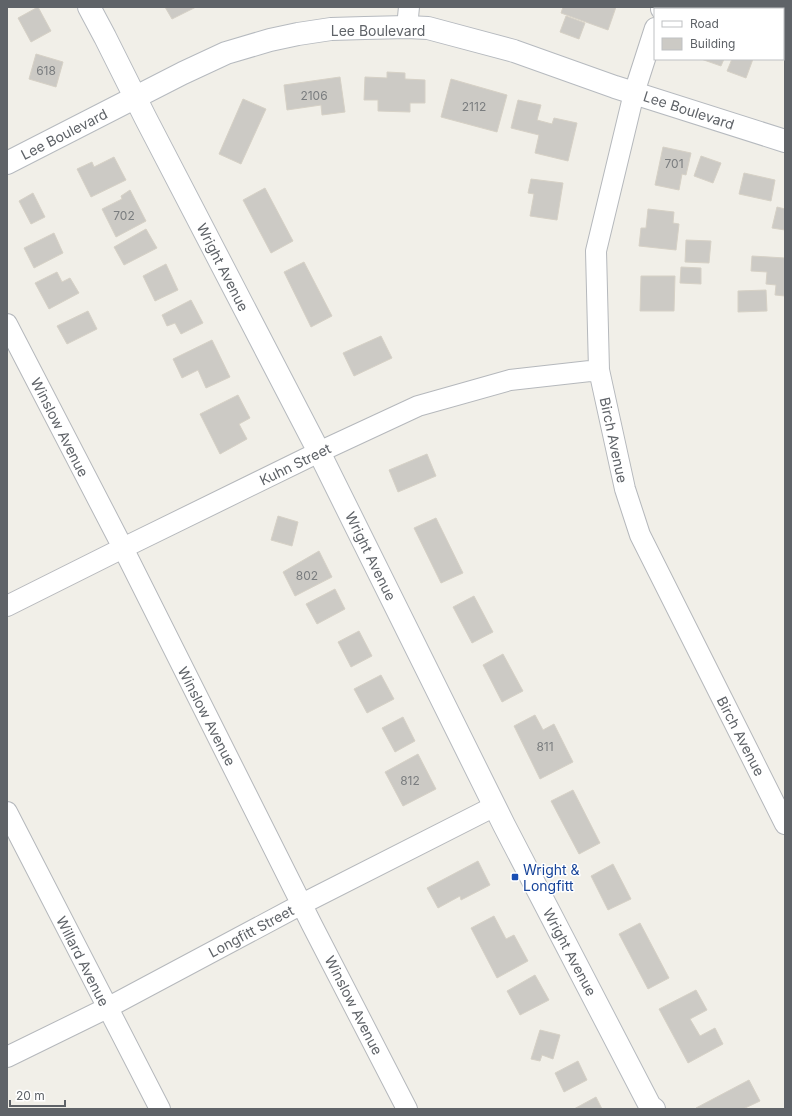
<svg xmlns="http://www.w3.org/2000/svg" width="792" height="1116" font-family="Inter,sans-serif">
<style>
.building{fill:#cccac5;stroke:#d6d1c6}
.lines{fill:none;stroke-linecap:round;stroke-linejoin:round}
.street-casing{stroke:#b5b8bc;stroke-width:22}
.secondary-casing{stroke:#b6babf;stroke-width:24}
.street{stroke:#fff;stroke-width:20}
.secondary{stroke:#fff;stroke-width:22}
.transit-dot{fill:#1a4fb4;stroke:#fff;stroke-width:1.5}
.labels{text-anchor:middle;dominant-baseline:central;stroke-width:3;stroke-linejoin:round;paint-order:stroke}
.number-label{font-size:12px;fill:#7a7d7f}
.street-label{font-size:14px;fill:#5f6368;stroke:#fff}
.transit-label{font-size:14px;fill:#164399;stroke:#fff;text-anchor:start}
</style>
<rect width="100%" height="100%" fill="#f1efe8"/>
<!-- building -->
<path class="building" d="M38 7 51 31 31 42 18 18Z
M165 7H196L172 19Z
M563 7H616L608 30 561 13Z
M566 16 585 23 579 39 560 32Z
M36 54 63 62 56 87 29 79Z
M701 59H724L721 66Z
M732 59H753L746 78 727 71Z
M387 72 405 73V79L425 80V103H410V112L378 111V100H364L365 77 387 78Z
M340 77 345 112 322 115 321 105 287 110 284 85Z
M451 79 507 95 497 132 441 117Z
M243 99 266 109 241 164 219 154Z
M518 100 541 105 537 120 552 124 554 118 577 123 568 161 535 153 539 135 511 128Z
M663 147 691 153 686 175 682 174 679 190 655 185Z
M701 156 721 163 713 183 694 176Z
M114 157 126 180 91 197 77 169 92 162 94 167Z
M744 173 775 180 771 201 739 194Z
M531 179 563 183 557 220 530 216 534 194 528 193Z
M265 188 293 241 271 253 243 200Z
M130 190 146 221 116 237 102 209 122 199 121 196Z
M33 193 45 217 31 224 19 201Z
M777 207 785 209V230L772 228Z
M648 209 674 212 673 223 679 224 676 250 639 246 641 228H646Z
M146 229 157 248 124 265 114 247Z
M54 233 63 253 34 268 24 248Z
M686 240 711 241 709 263 685 262Z
M752 256 785 258V296L775 295 776 285 766 284 767 272 751 271Z
M304 262 332 316 311 327 284 272Z
M166 264 178 290 155 301 143 276Z
M681 267 701 268V284L680 283Z
M57 272 62 282 70 278 79 293 49 309 35 283Z
M641 276H675L674 311H640Z
M766 290 767 311 738 312V291Z
M191 300 203 323 181 334 175 323 167 326 162 315Z
M88 311 97 329 67 344 57 326Z
M381 336 392 358 354 376 343 353Z
M212 340 230 377 206 388 198 370 182 378 173 359Z
M238 395 250 418 239 424 247 439 220 454 200 414Z
M427 454 436 476 398 492 389 470Z
M278 516 298 522 292 546 271 540Z
M436 518 463 573 441 583 414 528Z
M319 551 332 577 295 596 283 572Z
M335 589 345 609 317 624 306 604Z
M474 596 493 632 472 643 453 607Z
M359 631 372 656 351 667 338 642Z
M503 654 523 691 502 702 483 665Z
M381 675 394 699 367 713 354 689Z
M535 715 543 730 554 724 573 762 540 779 514 726Z
M403 717 415 741 395 752 382 728Z
M418 754 436 789 403 806 385 772Z
M573 790 600 843 579 854 551 801Z
M478 861 490 885 461 900 460 896 438 908 427 888Z
M613 864 631 899 608 910 591 876Z
M494 916 506 939 514 935 528 961 497 978 471 928Z
M640 923 669 978 648 989 619 934Z
M535 975 549 1000 520 1015 507 991Z
M696 990 707 1010 690 1019 700 1036 715 1028 723 1044 688 1063 659 1009Z
M540 1030 560 1035 553 1059 542 1055 540 1061 531 1059Z
M578 1061 587 1080 564 1092 555 1073Z
M749 1080 760 1101 743 1109H697L696 1108Z
M596 1097 602 1109H574Z"/>
<g class="lines">
<!-- street casing -->
<g class="street-casing">
<path id="street" d="M661 9 662 7
M407 27 409 7
M655 28 634 93 596 251 599 370 625 489 640 535 785 824
M7 324 123 548 312 925 407 1109
M7 606 123 548 319 452 418 406 510 380 599 370
M7 812 160 1109
M7 1057 107 1008 302 904 495 806"/>
</g>
<!-- secondary casing -->
<g class="secondary-casing">
<path id="secondary" d="M89 7 105 37 145 117 319 452 504 825 650 1106 654 1109
M7 163 183 73 226 53 270 40 298 34 331 29 365 28 407 27 428 28 514 51 615 87 785 141"/>
</g>
<!-- street -->
<use href="#street" class="street"/>
<!-- secondary -->
<use href="#secondary" class="secondary"/>
</g>
<!-- markers -->
<rect class="transit-dot" x="511" y="873" width="8" height="8" rx="2"/>
<g class="labels">
<!-- number labels -->
<g class="number-label">
<text x="46" y="70">618</text>
<text x="314" y="95">2106</text>
<text x="474" y="106">2112</text>
<text x="674" y="163">701</text>
<text x="124" y="215">702</text>
<text x="307" y="575">802</text>
<text x="545" y="746">811</text>
<text x="410" y="780">812</text>
</g>
<!-- street labels -->
<g class="street-label">
<text x="378" y="30">Lee Boulevard</text>
<text transform="translate(689 110) rotate(18)">Lee Boulevard</text>
<text transform="translate(64 134) rotate(-27)">Lee Boulevard</text>
<text transform="translate(223 267) rotate(63)">Wright Avenue</text>
<text transform="translate(60 427) rotate(63)">Winslow Avenue</text>
<text transform="translate(614 440) rotate(78)">Birch Avenue</text>
<text transform="translate(295 464) rotate(-26)">Kuhn Street</text>
<text transform="translate(371 556) rotate(64)">Wright Avenue</text>
<text transform="translate(207 716) rotate(63)">Winslow Avenue</text>
<text transform="translate(741 736) rotate(63)">Birch Avenue</text>
<text transform="translate(251 931) rotate(-28)">Longfitt Street</text>
<text transform="translate(570 952) rotate(62)">Wright Avenue</text>
<text transform="translate(83 961) rotate(63)">Willard Avenue</text>
<text transform="translate(354 1005) rotate(63)">Winslow Avenue</text>
</g>
<!-- transit labels -->
<g class="transit-label">
<text x="523" y="869">Wright &amp;<tspan x="523" dy="16">Longfitt</tspan></text>
</g>
</g>
<!-- border -->
<rect width="792" height="1116" fill="none" stroke="#5f6368" stroke-width="16"/>
<!-- legend -->
<rect x="654" y="8" width="130" height="52" fill="#ffffff" stroke="#bfc1c3"/>
<rect x="662" y="21" width="20" height="6" fill="#ffffff" stroke="#bfc1c3"/>
<text x="690" y="28" font-size="12" fill="#5f6368">Road</text>
<rect x="662" y="38" width="20" height="12" fill="#cccac5" stroke="#bfc1c3"/>
<text x="690" y="48" font-size="12" fill="#5f6368">Building</text>
<!-- scale -->
<path d="M10 1100v6h55v-6" fill="none" stroke="#5f6368" stroke-width="2"/>
<text x="16" y="1100" font-size="12" fill="#5f6368" stroke="#ffffff" stroke-width="3" paint-order="stroke">20 m</text>
</svg>
